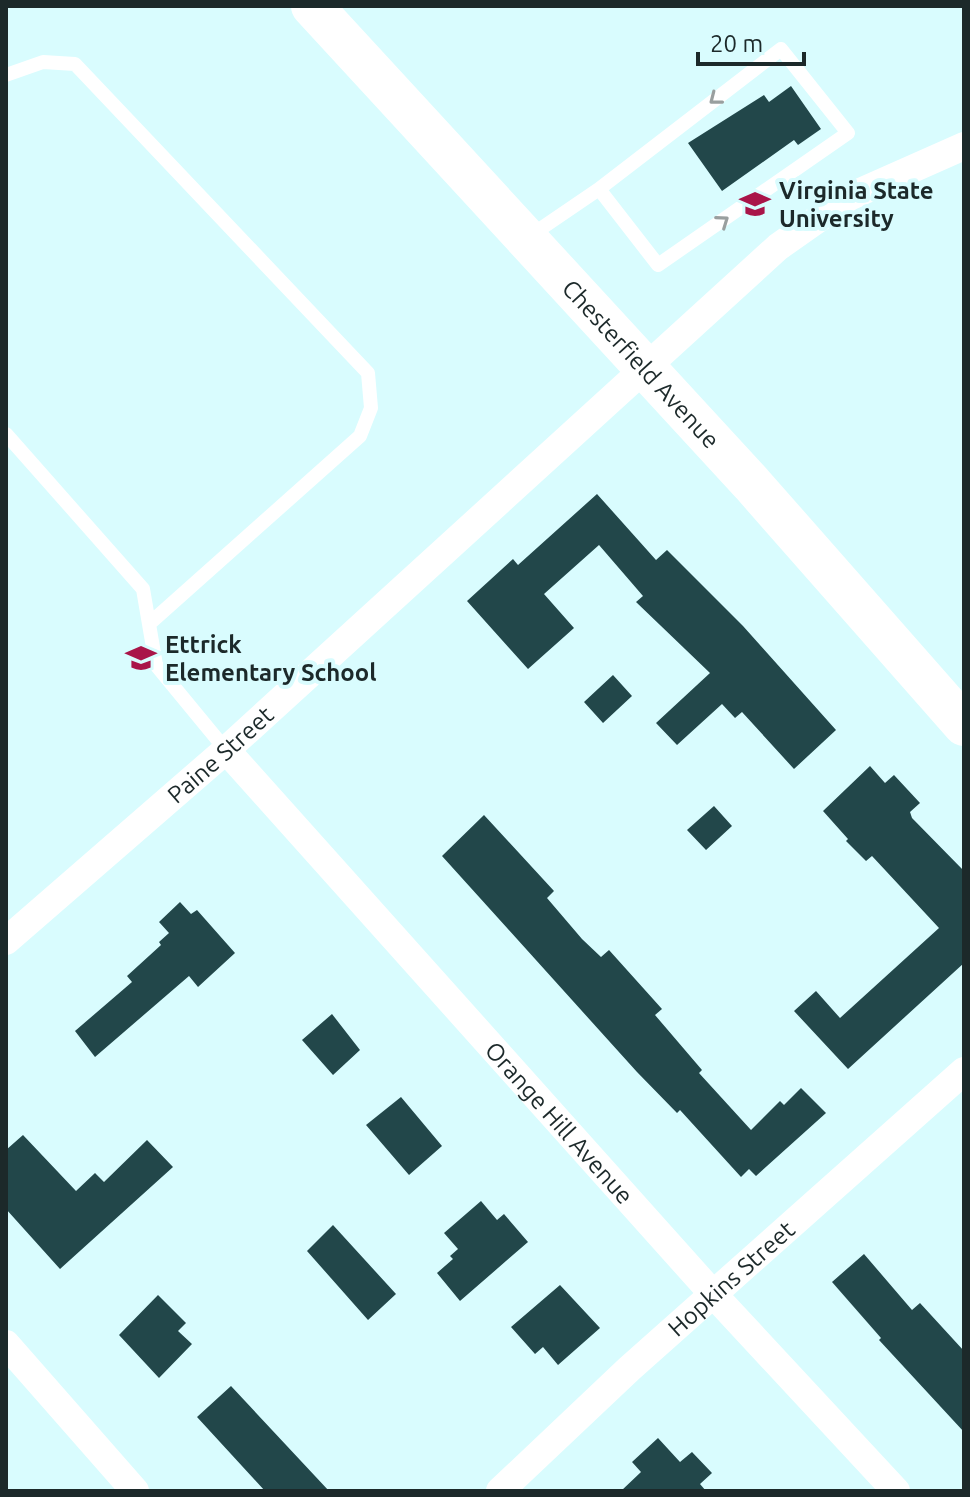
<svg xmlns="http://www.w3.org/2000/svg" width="970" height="1497" font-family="Ubuntu,sans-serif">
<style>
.building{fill:#22474a}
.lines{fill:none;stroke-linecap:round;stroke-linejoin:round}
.lane{stroke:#fff;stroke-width:14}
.street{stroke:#fff;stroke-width:28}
.secondary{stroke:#fff;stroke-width:42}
.oneway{stroke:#999f9f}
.labels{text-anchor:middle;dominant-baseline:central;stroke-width:8;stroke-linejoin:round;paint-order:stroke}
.poi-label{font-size:24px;font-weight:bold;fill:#1c292a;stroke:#d9fcfe;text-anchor:start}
.street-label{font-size:24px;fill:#1c292a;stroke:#d9fcfe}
</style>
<rect width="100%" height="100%" fill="#d9fcfe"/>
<!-- building -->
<path class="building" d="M791 86 821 129 798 145 794 140 722 191 688 143 764 95 769 102Z
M597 494 656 560 667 550 743 626 836 730 794 769 742 712 735 718 722 704 677 745 656 723 710 673 636 602 643 596 599 545 544 594 574 628 528 669 467 601 513 559 518 565Z
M613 675 632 696 603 723 584 702Z
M870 766 885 783 894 775 920 803 910 812 912 818 964 871V963L848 1069 794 1011 816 991 840 1018 939 928 872 856 866 861 846 841 848 839 823 811Z
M714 806 732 826 706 850 687 830Z
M484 815 554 891 547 898 582 939 601 957 609 950 662 1009 655 1015 702 1070 699 1073 751 1130 780 1101 784 1105 801 1088 826 1113 756 1176 749 1169 741 1177 680 1110 677 1113 637 1072 442 856Z
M180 902 191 914 197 910 235 953 198 987 189 976 95 1057 75 1031 132 982 127 976 161 945 159 942 169 933 159 922Z
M332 1014 360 1050 333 1075 302 1040Z
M401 1097 442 1146 409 1175 366 1125Z
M23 1135 76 1191 95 1173 104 1182 147 1140 173 1167 60 1269 6 1209V1150Z
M481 1201 497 1220 504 1214 528 1242 460 1301 437 1273 453 1259 450 1256 458 1249 444 1233Z
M333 1225 396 1294 368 1320 307 1251Z
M864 1254 912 1310 920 1303 964 1351V1432L879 1340 881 1338 832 1282Z
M560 1285 600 1328 558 1365 543 1347 535 1354 511 1327Z
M158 1295 186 1323 178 1331 192 1344 159 1378 119 1335Z
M231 1386 329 1491H265L197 1417Z
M658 1438 680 1462 692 1452 712 1473 700 1484 706 1491H621L641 1472 632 1462Z"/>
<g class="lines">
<!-- lane -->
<path class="lane" d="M6 75 43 62 75 64 368 373 371 408 360 436 149 624
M530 236 599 189 658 265 848 133 781 49 599 189
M6 434 143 589 156 665 226 750"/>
<!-- street -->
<g class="street">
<path id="s1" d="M226 750 713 1294 896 1491"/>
<path id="s2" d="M6 941 226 750 778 247 849 197 964 146"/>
<path d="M6 1344 135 1491"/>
<path id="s3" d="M500 1491 629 1369 964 1071"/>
</g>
<!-- secondary -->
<path class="secondary" id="s4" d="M312 6 752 484 964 725"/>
</g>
<!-- one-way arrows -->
<defs><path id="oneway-chevron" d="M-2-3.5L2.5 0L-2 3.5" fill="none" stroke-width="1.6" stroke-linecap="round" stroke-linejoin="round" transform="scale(2)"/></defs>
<g class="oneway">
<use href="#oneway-chevron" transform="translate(715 99) rotate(142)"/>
<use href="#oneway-chevron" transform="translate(723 221) rotate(-35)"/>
</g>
<!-- icons -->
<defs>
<g id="university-bare" transform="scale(2.4)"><path d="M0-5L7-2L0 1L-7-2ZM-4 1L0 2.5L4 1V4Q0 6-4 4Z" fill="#a91549" stroke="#d9fcfe" stroke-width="2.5" paint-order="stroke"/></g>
<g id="school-bare" transform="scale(2.4)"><path d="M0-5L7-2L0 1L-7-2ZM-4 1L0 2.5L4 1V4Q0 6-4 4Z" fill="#a91549" stroke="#d9fcfe" stroke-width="2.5" paint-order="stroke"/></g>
</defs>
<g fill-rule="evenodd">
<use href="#university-bare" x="755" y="204"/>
<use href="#school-bare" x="141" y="658"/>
</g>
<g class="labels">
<!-- poi labels -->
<g class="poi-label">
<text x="779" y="190">Virginia State<tspan x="779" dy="28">University</tspan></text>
<text x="165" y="644">Ettrick<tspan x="165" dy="28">Elementary School</tspan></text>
</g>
<!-- street labels -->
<g class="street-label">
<text stroke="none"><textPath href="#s4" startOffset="486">Chesterfield Avenue</textPath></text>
<text stroke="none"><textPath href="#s2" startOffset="284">Paine Street</textPath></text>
<text stroke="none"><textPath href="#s1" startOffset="500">Orange Hill Avenue</textPath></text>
<text stroke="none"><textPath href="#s3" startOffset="314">Hopkins Street</textPath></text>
</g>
</g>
<!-- border -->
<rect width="970" height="1497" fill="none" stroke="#1c292a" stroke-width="16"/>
<!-- scale -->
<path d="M698 52v12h106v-12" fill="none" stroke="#1c292a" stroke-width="4"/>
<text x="710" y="52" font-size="24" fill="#1c292a" stroke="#d9fcfe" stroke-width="6" paint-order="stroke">20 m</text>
</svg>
